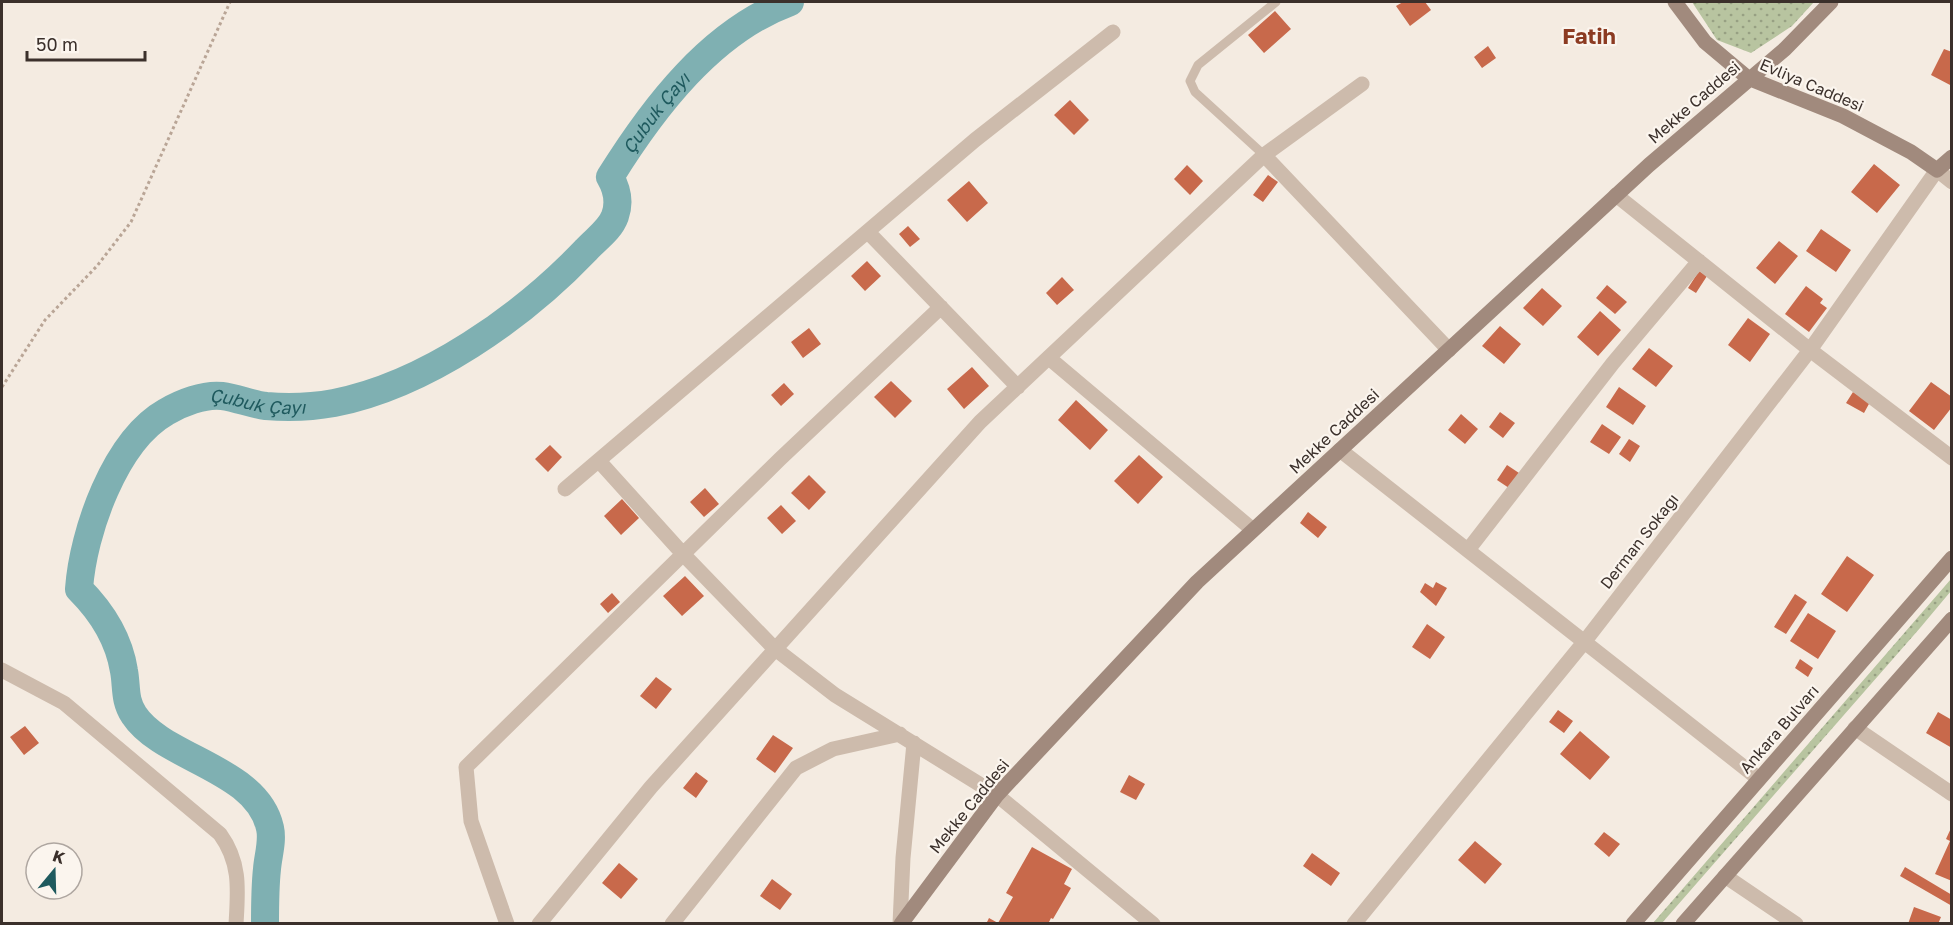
<svg xmlns="http://www.w3.org/2000/svg" width="1953" height="925" font-family="'Golos Text',sans-serif">
<style>
.green{fill:url(#green-dots)}
.lines{fill:none;stroke-linecap:round;stroke-linejoin:round}
.river{stroke:#7fb0b2;stroke-width:28}
.building{fill:#c8694b}
.path{stroke:#b9a596;stroke-width:3;stroke-dasharray:3 3;stroke-linecap:butt}
.lane{stroke:#cdbbac;stroke-width:9}
.street{stroke:#cdbbac;stroke-width:15}
.secondary{stroke:#a18a7d;stroke-width:15}
.labels{text-anchor:middle;dominant-baseline:central;stroke-width:4.5;stroke-linejoin:round;paint-order:stroke}
.street-label{font-size:16px;fill:#3b302b;stroke:#fbf5ee}
.water-label{font-size:18px;font-style:italic;fill:#1f5a5e;stroke:#fbf5ee}
.district-label{font-size:22px;font-weight:bold;fill:#8c3b22;stroke:#fbf5ee}
</style>
<defs>
<pattern id="green-dots" width="8" height="8" patternUnits="userSpaceOnUse" patternTransform="scale(1.5)"><rect width="8" height="8" fill="#b8c4a0"/><path d="M2 2h.1M6 6h.1" fill="none" stroke="#97a083" stroke-width="1.8" stroke-linecap="round"/></pattern>
</defs>
<rect width="100%" height="100%" fill="#f4ebe1"/>
<!-- green -->
<path class="green" d="M1692 2H1814L1792 26 1751 53 1717 40Z
M1951 579V591L1920 628 1662 923H1653Z"/>
<g class="lines">
<!-- river -->
<path class="river" id="s1" d="M265 924C265 905 265 887 267 869 268 856 273 841 270 828 257 768 163 759 134 715 124 700 127 687 124 671 119 639 102 612 79 589 83 532 115 441 166 412 181 403 204 394 222 396 237 398 251 404 266 406 289 408 312 407 334 403 426 385 522 317 586 250 596 239 610 230 615 216 620 202 617 189 610 177 653 108 711 31 790 2"/>
</g>
<!-- building -->
<path class="building" d="M1403 2H1425L1431 10 1410 26 1396 6Z
M1275 11 1291 29 1264 53 1248 35Z
M1488 46 1496 58 1482 68 1474 57Z
M1944 49 1952 52V86L1931 75Z
M1070 100 1089 120 1074 135 1054 115Z
M1874 164 1900 185 1877 213 1851 192Z
M1187 165 1203 181 1190 195 1174 179Z
M1268 175 1278 182 1263 202 1253 195Z
M969 181 988 203 967 222 947 200Z
M908 226 920 239 910 247 899 234Z
M1821 229 1851 250 1836 272 1806 251Z
M1779 241 1798 256 1775 284 1756 268Z
M867 261 881 276 865 291 851 276Z
M1699 271 1707 276 1696 293 1688 288Z
M1062 277 1074 290 1057 305 1046 293Z
M1607 285 1627 302 1615 314 1596 298Z
M1806 286 1823 299 1820 303 1827 308 1809 332 1785 314Z
M1542 288 1562 306 1543 326 1523 308Z
M1600 311 1621 330 1598 356 1577 337Z
M1748 318 1770 334 1750 362 1728 345Z
M1500 326 1521 344 1504 364 1482 346Z
M809 328 821 344 803 358 791 342Z
M1649 348 1673 366 1656 387 1632 369Z
M972 367 989 386 964 409 947 389Z
M891 381 912 401 895 418 874 397Z
M1931 382 1952 397V407L1934 430 1909 411Z
M784 383 794 394 781 406 771 395Z
M1619 387 1646 406 1633 425 1606 407Z
M1853 392 1870 402 1864 413 1846 403Z
M1076 400 1108 430 1090 450 1058 420Z
M1500 412 1515 423 1503 438 1489 427Z
M1461 414 1478 429 1465 444 1448 430Z
M1602 424 1621 437 1609 454 1590 442Z
M1629 439 1640 446 1630 462 1619 454Z
M550 445 562 457 548 472 535 459Z
M1139 455 1163 477 1138 504 1114 481Z
M1507 465 1519 473 1509 488 1497 480Z
M809 475 826 492 809 510 791 493Z
M705 488 719 504 704 517 690 502Z
M622 499 639 518 621 535 604 516Z
M781 505 796 521 782 534 767 518Z
M1308 512 1327 527 1318 538 1300 523Z
M1847 556 1874 575 1847 612 1821 594Z
M685 576 704 596 682 616 663 596Z
M1436 582 1447 588 1436 606 1420 592 1425 583 1433 588Z
M612 593 620 602 608 613 600 604Z
M1795 594 1807 602 1786 634 1774 627Z
M1808 613 1836 631 1818 659 1790 641Z
M1427 624 1445 637 1430 659 1412 647Z
M1800 659 1813 668 1808 677 1795 668Z
M656 677 672 689 656 709 640 696Z
M1558 710 1573 721 1564 733 1549 722Z
M1938 712 1952 720V748L1926 733Z
M25 726 39 743 24 755 10 737Z
M1580 731 1610 757 1590 780 1560 754Z
M773 735 793 748 775 773 756 759Z
M696 772 708 781 696 798 683 788Z
M1129 775 1145 784 1136 800 1120 792Z
M1952 826V881L1935 874 1950 841 1946 839Z
M1604 832 1620 844 1609 857 1594 844Z
M1475 841 1502 864 1485 884 1458 860Z
M1032 847 1072 869 1064 884 1071 888 1053 919 1051 918 1048 924H986L989 918 998 923 1013 897 1006 893Z
M1312 853 1340 873 1331 886 1303 866Z
M619 863 638 879 621 899 602 883Z
M1905 867 1952 895V906L1900 876Z
M772 879 792 894 780 910 760 896Z
M1914 907 1941 917 1938 924H1908Z"/>
<g class="lines">
<!-- path -->
<path class="path" d="M2 387 45 320 97 266 131 222 230 2"/>
<!-- lane -->
<path class="lane" d="M1264 155 1195 92 1190 81 1198 65 1276 2"/>
<!-- street -->
<path class="street" d="M1264 155 1449 350
M1616 195 1810 350 1952 458
M868 232 1018 387
M1049 358 1253 530
M1340 450 1759 779
M599 461 683 554 774 648 835 695 997 795 1153 924
M565 489 975 140 1113 32
M1468 550 1613 363 1699 261
M2 670 64 703 220 834C241 863 238 890 236 924
M1855 728 1952 794
M1725 876 1796 924
M507 924 471 821 466 767 780 459 941 307
M539 924 651 787 980 422 1264 155 1362 84
M672 924 796 768 833 749 900 734
M900 924 903 858 914 743
M1354 924 1585 641 1810 350 1937 170 1952 182"/>
<!-- secondary -->
<path class="secondary" d="M1675 2 1705 42 1748 78 1843 116 1911 152 1937 170 1952 157
M901 924 997 795 1197 582 1649 165 1785 49 1831 2
M1633 924 1952 558
M1683 924 1952 619"/>
</g>
<g class="labels">
<!-- street labels -->
<g class="street-label">
<text transform="translate(1812 85) rotate(23)">Evliya Caddesi</text>
<text transform="translate(1694 102) rotate(-41)">Mekke Caddesi</text>
<text transform="translate(1334 431) rotate(-43)">Mekke Caddesi</text>
<text transform="translate(1639 541) rotate(-52)">Derman Sokağı</text>
<text transform="translate(1779 729) rotate(-49)">Ankara Bulvarı</text>
<text transform="translate(969 806) rotate(-51)">Mekke Caddesi</text>
</g>
<!-- water labels -->
<g class="water-label">
<text stroke="none"><textPath href="#s1" startOffset="1258">Çubuk Çayı</textPath></text>
<text stroke="none"><textPath href="#s1" startOffset="717">Çubuk Çayı</textPath></text>
</g>
<!-- district labels -->
<g class="district-label">
<text x="1589" y="35">Fatih</text>
</g>
</g>
<!-- border -->
<rect width="1953" height="925" fill="none" stroke="#3b302b" stroke-width="6"/>
<!-- north arrow -->
<g transform="translate(54 871) rotate(19)"><circle r="28" fill="#fbf5ee" stroke="#aea6a0" stroke-width="1.5"/>
<path d="M0-4.5L10 22L0 15L-10 22Z" fill="#1f5a5e"/>
<text y="-9" font-size="16" font-weight="bold" text-anchor="middle" fill="#3b302b">K</text>
</g>
<!-- scale -->
<path d="M27 51v9h118v-9" fill="none" stroke="#3b302b" stroke-width="3"/>
<text x="36" y="51" font-size="18" fill="#3b302b" stroke="#fbf5ee" stroke-width="4.5" paint-order="stroke">50 m</text>
</svg>
